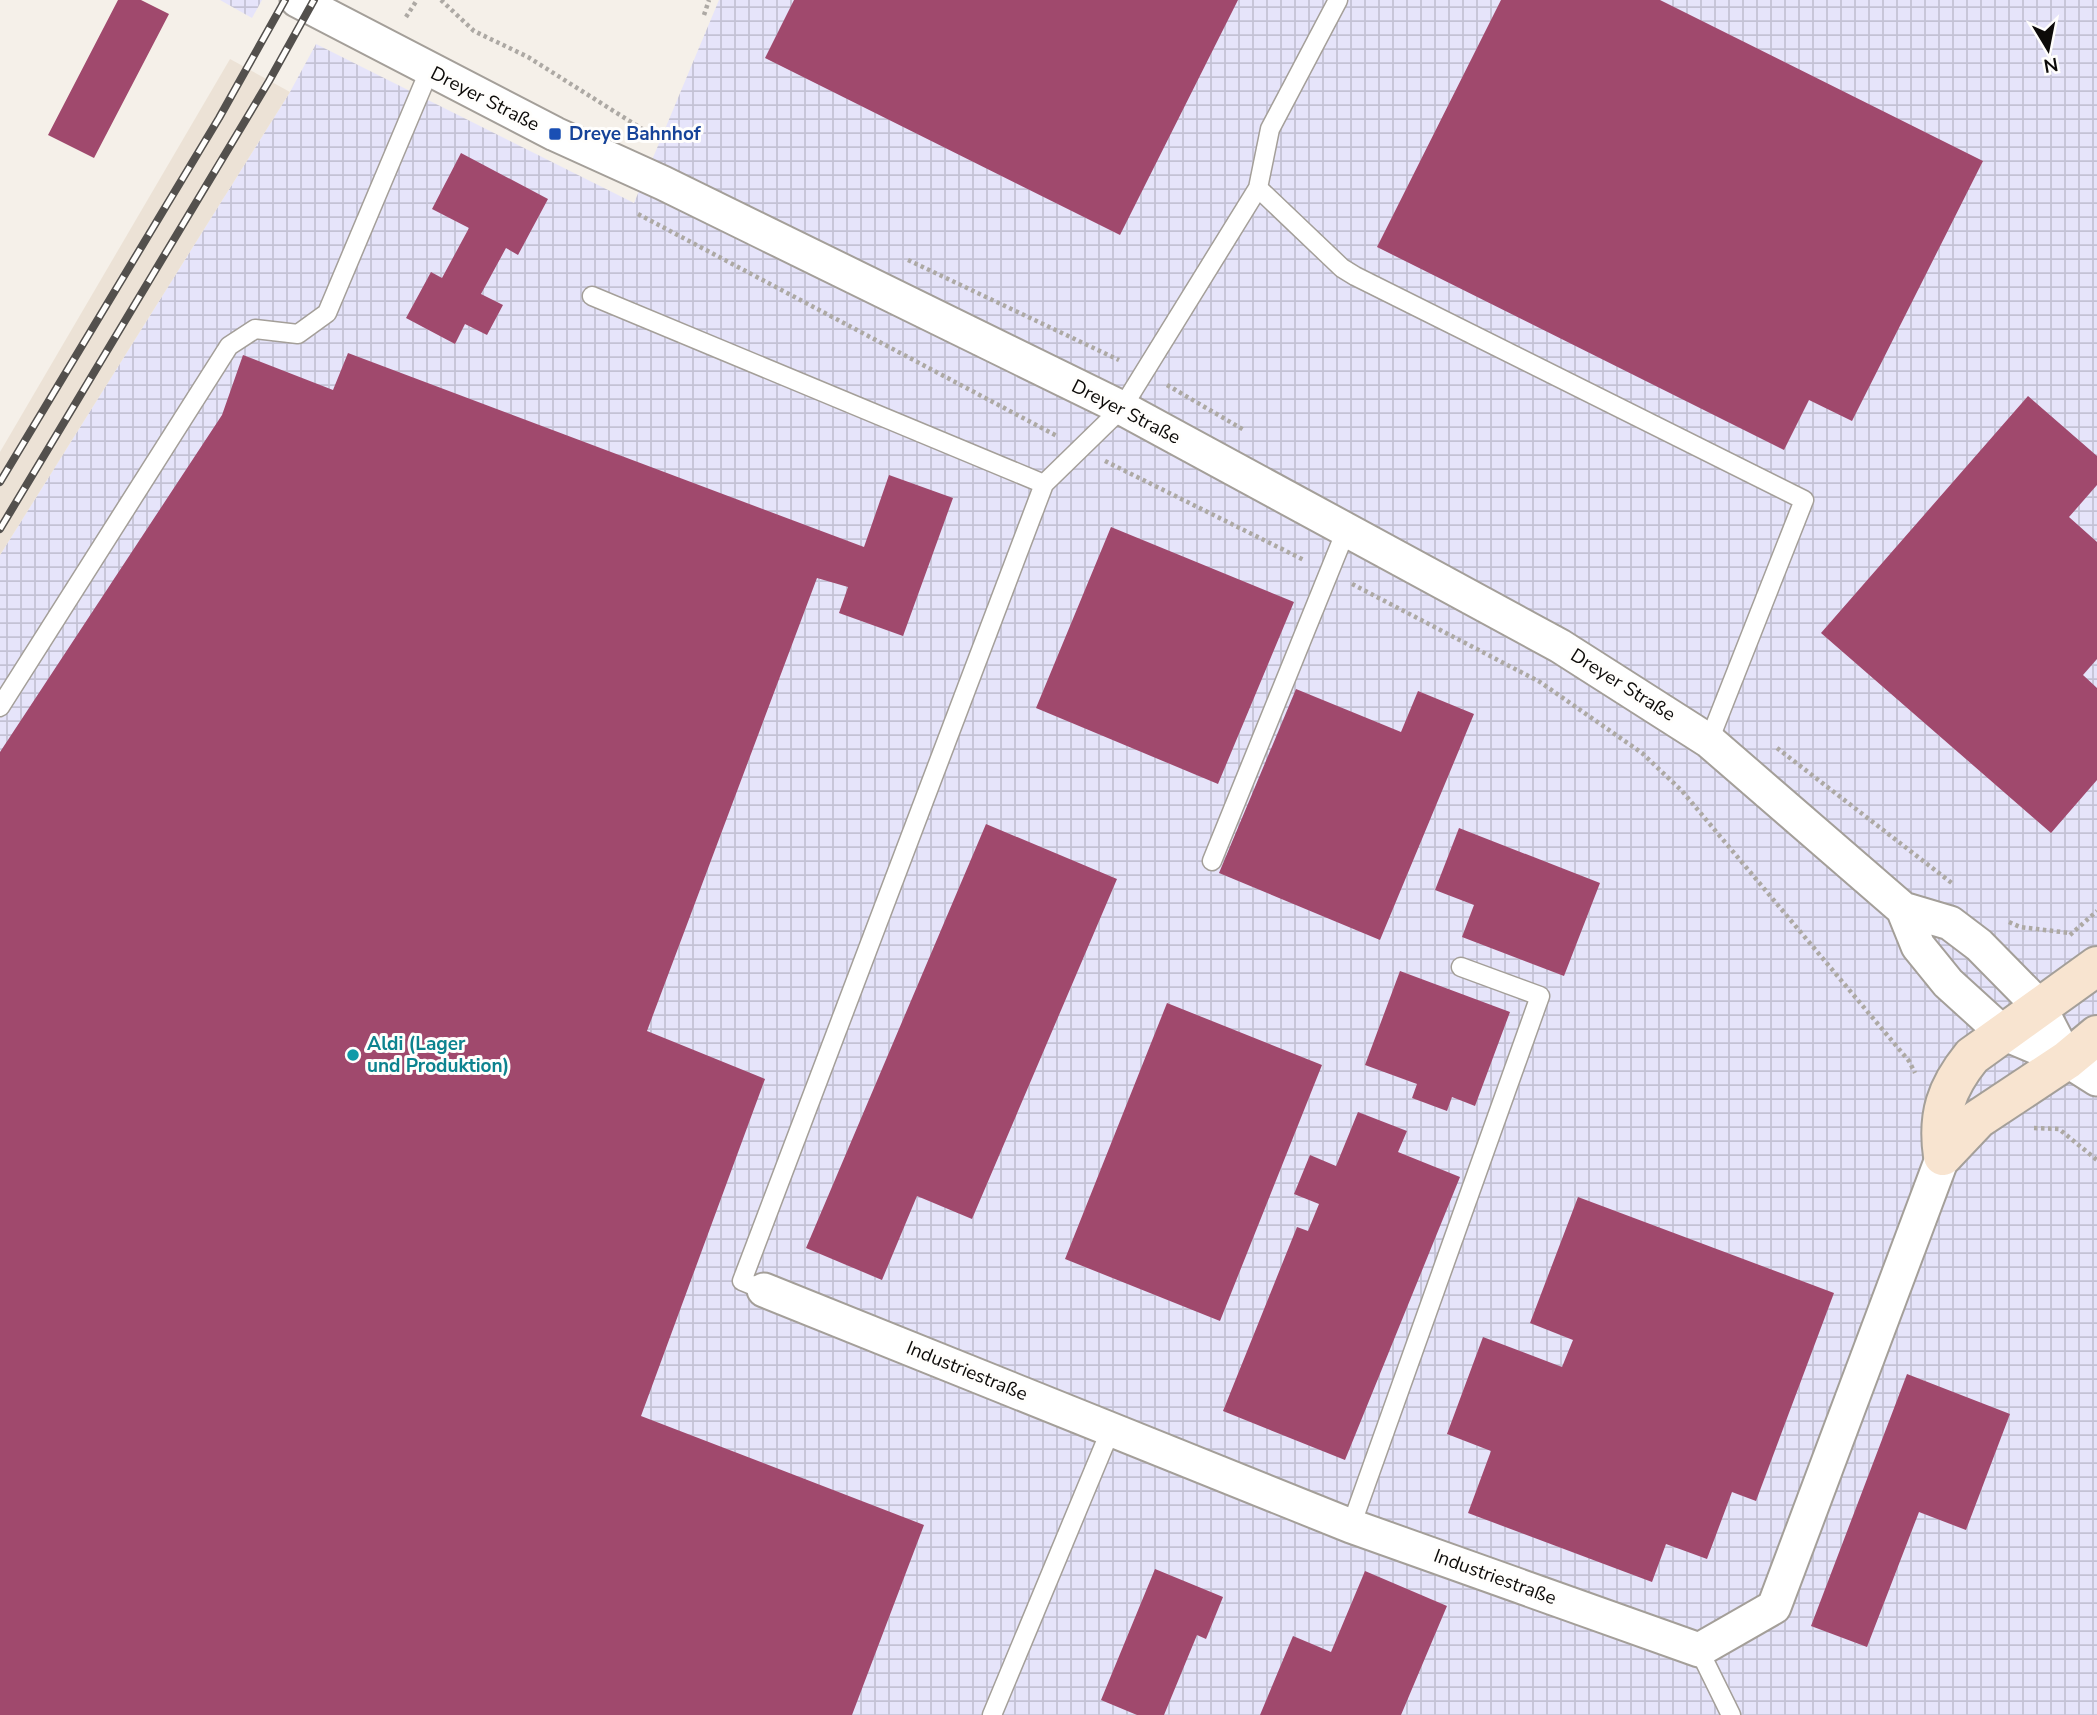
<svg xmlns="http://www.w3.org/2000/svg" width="2097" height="1715" font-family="'Nunito Sans',sans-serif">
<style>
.industrial{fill:url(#industrial-grid)}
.built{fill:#ece2d6}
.building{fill:#a0496d}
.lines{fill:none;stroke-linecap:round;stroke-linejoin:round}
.lane-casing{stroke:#a49f99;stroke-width:21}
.street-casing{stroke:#a49f99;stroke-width:37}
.secondary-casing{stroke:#a49f99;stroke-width:42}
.path{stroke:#ada9a4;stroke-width:4.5;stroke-dasharray:3.5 3.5;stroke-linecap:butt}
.lane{stroke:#fff;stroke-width:18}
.street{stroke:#fff;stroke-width:33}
.secondary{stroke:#f8e4d0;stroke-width:38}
.rail-casing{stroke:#53504d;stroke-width:8}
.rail{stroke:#fffefc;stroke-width:5;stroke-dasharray:16;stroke-linecap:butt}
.transit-dot{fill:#1a4fb4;stroke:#fffefc;stroke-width:2.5}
.culture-dot{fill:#0f9aa8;stroke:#fffefc;stroke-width:2.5}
.labels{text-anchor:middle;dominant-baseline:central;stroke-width:6;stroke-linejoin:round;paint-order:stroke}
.street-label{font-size:19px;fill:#0d0b09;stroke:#fffefc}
.transit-label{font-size:19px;font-weight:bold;fill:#164399;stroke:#fffefc;text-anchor:start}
.culture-label{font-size:19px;font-weight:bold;fill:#0d838f;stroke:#fffefc;text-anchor:start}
</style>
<defs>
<pattern id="industrial-grid" width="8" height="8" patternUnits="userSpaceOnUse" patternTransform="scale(1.75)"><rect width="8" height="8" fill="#e6e4fa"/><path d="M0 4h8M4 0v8" fill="none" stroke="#c4c2d5"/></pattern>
</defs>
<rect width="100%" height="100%" fill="#f5f0e9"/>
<!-- industrial -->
<path class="industrial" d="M220 0H262L252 18Z
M719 0H2097V1715H0V555L290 92 316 44 634 203Z"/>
<!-- built -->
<path class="built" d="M230 59 290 92 0 555V452Z"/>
<!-- building -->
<path class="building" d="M118 0H141L169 14 94 158 48 135Z
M794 0H1238L1120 235 765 58Z
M1501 0H1660L1983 161 1852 421 1809 400 1784 450 1377 247Z
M461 153 548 199 518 255 506 248 481 294 503 305 487 335 465 324 455 344 406 318 431 272 442 278 469 228 432 209Z
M348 353 864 547 889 475 953 498 903 636 839 613 848 587 817 578 647 1031 765 1079 641 1416 924 1525 852 1715H0V752L222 415 243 355 333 390Z
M2028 396 2097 456V485L2069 517 2097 542V659L2083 675 2097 688V780L2051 833 1821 633Z
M1111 527 1294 602 1218 784 1036 708Z
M1296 689 1401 732 1418 691 1474 714 1380 940 1219 873Z
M986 824 1117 879 972 1219 917 1196 882 1280 806 1248Z
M1459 828 1600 883 1564 976 1462 937 1474 905 1435 890Z
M1400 971 1510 1012 1475 1106 1452 1097 1447 1111 1412 1098 1417 1084 1365 1065Z
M1167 1003 1322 1065 1220 1321 1065 1259Z
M1358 1112 1407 1131 1398 1152 1460 1177 1345 1460 1223 1411 1297 1227 1308 1231 1319 1204 1294 1194 1310 1155 1336 1166Z
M1578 1197 1834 1293 1756 1501 1732 1492 1707 1559 1666 1544 1652 1582 1468 1513 1491 1451 1447 1434 1483 1337 1562 1367 1573 1340 1530 1323Z
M1907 1374 2010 1414 1966 1530 1919 1512 1867 1647 1811 1626Z
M1155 1569 1223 1597 1206 1639 1197 1635 1164 1715H1137L1101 1700Z
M1365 1571 1447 1606 1401 1715H1260L1293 1636 1331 1652Z"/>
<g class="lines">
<!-- lane casing -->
<g class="lane-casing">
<path id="lane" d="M1258 188 1270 129 1338 0
M592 296 1044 484
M0 707 229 346 255 329 298 334 327 313 429 71
M1212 861 1347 528
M764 1290 742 1281 1044 484 1122 408 1258 188 1342 268 1355 276 1804 500 1709 741
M1351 1526 1540 996 1461 967
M1699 1650 1731 1715
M992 1715 1111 1429"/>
</g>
<!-- street casing -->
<g class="street-casing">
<path id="street" d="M297 0 555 134 663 183 1122 408 1560 646 1709 741 1903 909 1950 923 1979 945 2039 1006 2067 1060
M1903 909 1918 946 1948 983 2003 1033 2067 1060 2097 1079
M764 1290 1351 1526 1699 1650 1774 1607 1943 1156"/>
</g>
<!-- secondary casing -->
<g class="secondary-casing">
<path id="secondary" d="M1943 1156C1937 1115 1946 1088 1972 1056L2097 966
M1943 1156 1978 1119 2067 1060 2097 1035"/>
</g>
<!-- path -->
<path class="path" d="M441 0 474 31 528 57 658 139
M704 15 709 0
M406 17 417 0
M638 214 1057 436
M908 260 1119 360
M1167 385 1244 430
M1105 461 1304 560
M1352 584 1540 682 1642 753 1682 791 1909 1061 1915 1073
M1777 748 1953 884
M2009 922 2020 927 2070 933
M2070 935 2097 911
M2034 1128 2059 1129 2097 1160"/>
<!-- lane -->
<use href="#lane" class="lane"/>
<!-- street -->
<use href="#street" class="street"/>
<!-- secondary -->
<use href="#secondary" class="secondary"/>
<!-- rail casing -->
<g class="rail-casing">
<path id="rail" d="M0 482 219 118 285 0
M0 529 269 81 314 0"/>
</g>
<!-- rail -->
<use href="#rail" class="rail"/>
</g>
<!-- markers -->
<rect class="transit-dot" x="548" y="127" width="14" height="14" rx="3.5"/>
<circle class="culture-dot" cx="353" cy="1055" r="7"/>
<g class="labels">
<!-- street labels -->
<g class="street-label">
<text transform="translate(485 99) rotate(27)">Dreyer Straße</text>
<text transform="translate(1126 412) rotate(27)">Dreyer Straße</text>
<text transform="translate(1623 685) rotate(32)">Dreyer Straße</text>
<text transform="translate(967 1371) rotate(22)">Industriestraße</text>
<text transform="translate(1495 1577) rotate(20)">Industriestraße</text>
</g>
<!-- transit labels -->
<g class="transit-label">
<text x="569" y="134">Dreye Bahnhof</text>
</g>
<!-- culture labels -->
<g class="culture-label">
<text x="367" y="1044">Aldi (Lager<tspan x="367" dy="22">und Produktion)</tspan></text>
</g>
</g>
<!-- north arrow -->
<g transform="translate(2048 49) rotate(170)" stroke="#fffefc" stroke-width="5" paint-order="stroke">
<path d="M0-5L12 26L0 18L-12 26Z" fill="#0d0b09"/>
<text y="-10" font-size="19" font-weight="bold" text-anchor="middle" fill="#0d0b09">N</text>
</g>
</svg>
